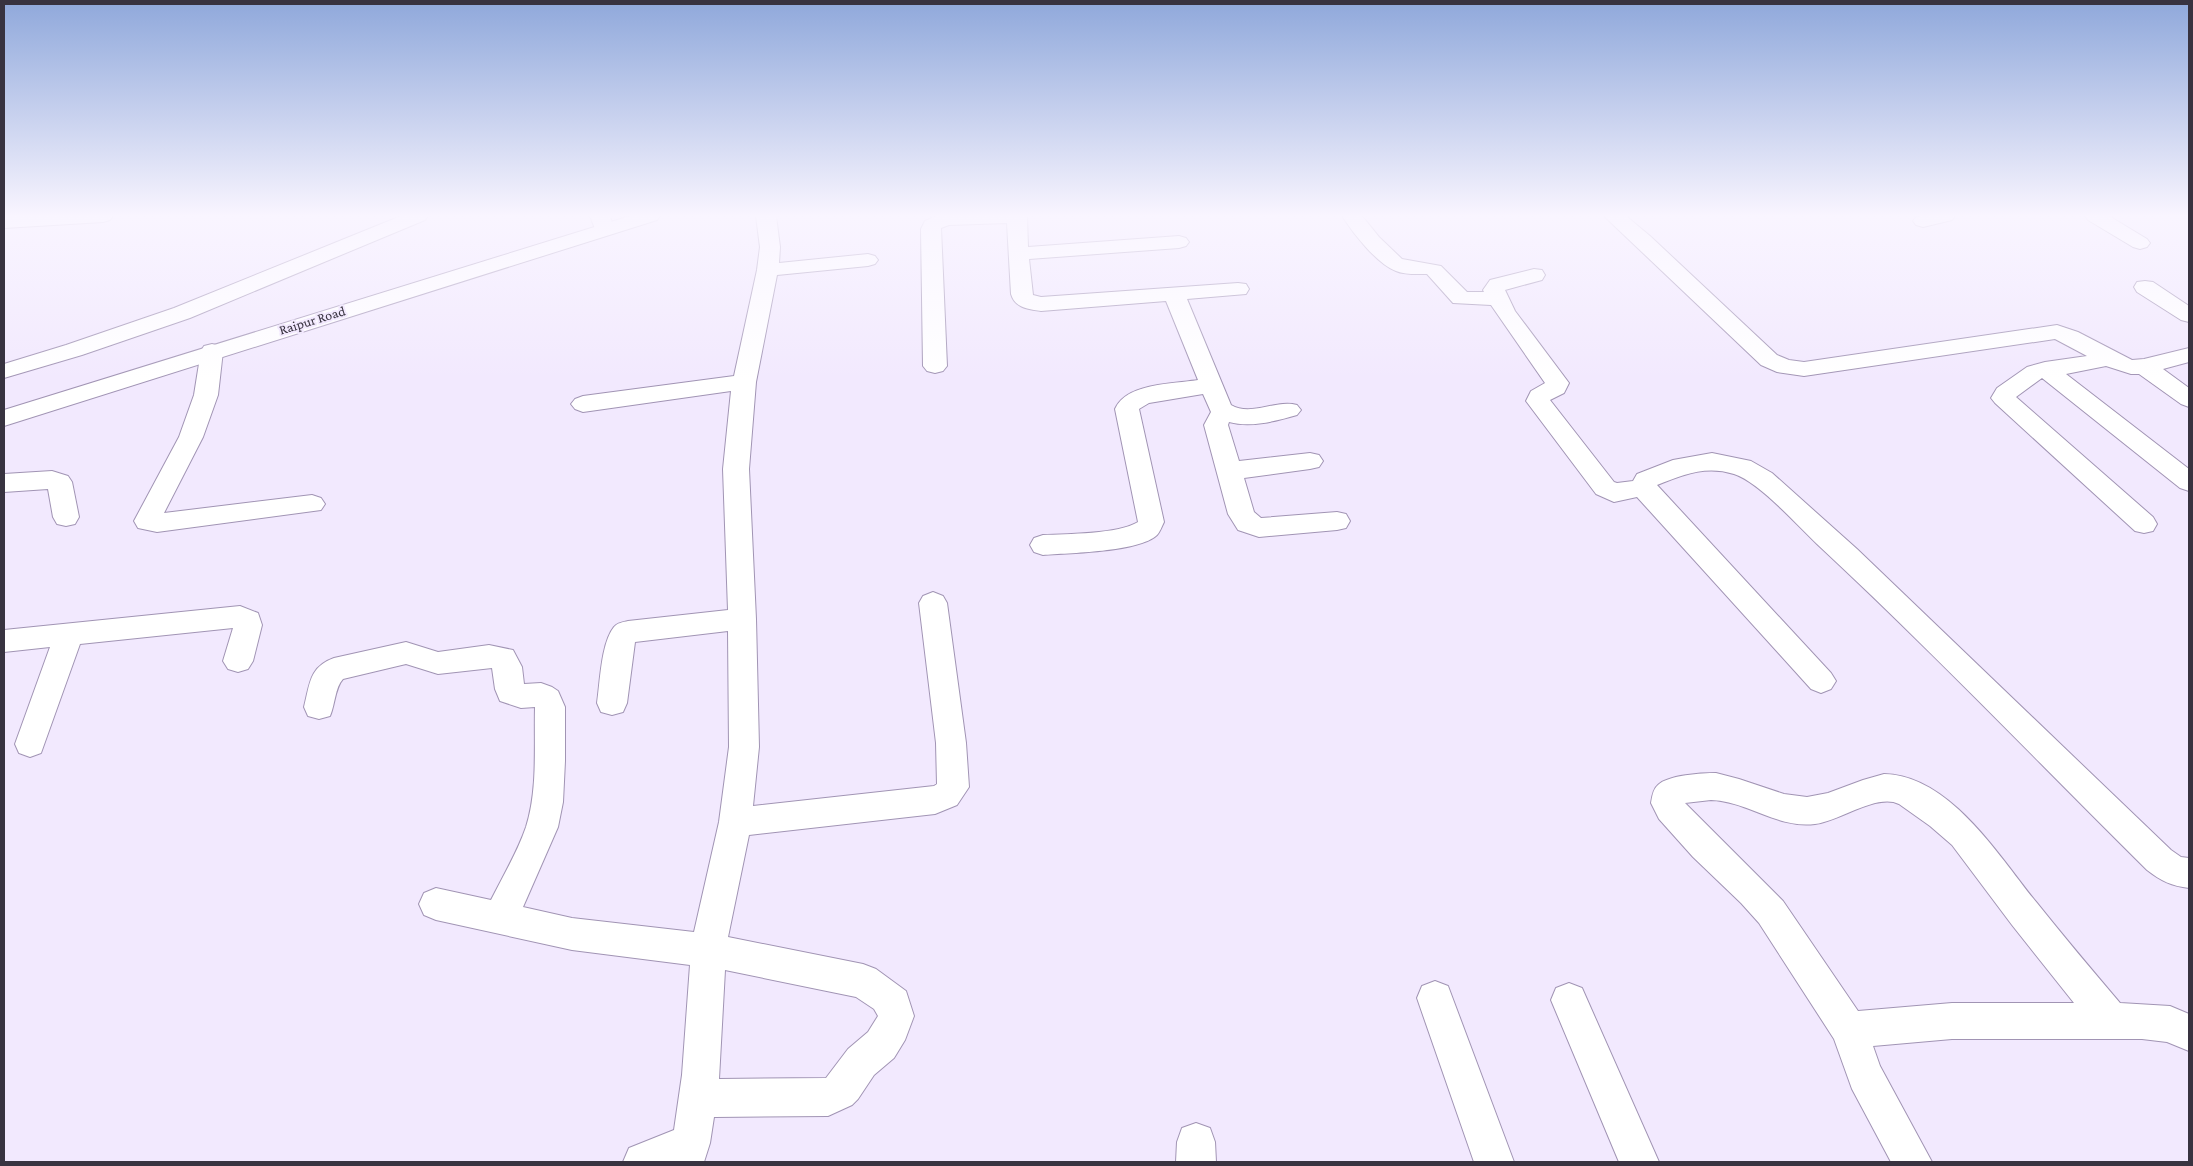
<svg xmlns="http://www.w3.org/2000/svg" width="2193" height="1166" font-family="'Crimson Pro',serif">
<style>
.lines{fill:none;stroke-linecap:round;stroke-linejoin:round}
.minor-casing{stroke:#a194b4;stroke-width:2}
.major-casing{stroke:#a194b4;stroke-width:2}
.minor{fill:#fff;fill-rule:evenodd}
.major{fill:#fff;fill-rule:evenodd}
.labels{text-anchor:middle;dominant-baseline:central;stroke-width:4;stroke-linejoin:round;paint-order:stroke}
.street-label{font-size:14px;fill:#383340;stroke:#f2e9fe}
</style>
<rect width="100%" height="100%" fill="#f2e9fe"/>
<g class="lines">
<!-- minor casing -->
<g class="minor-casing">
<path id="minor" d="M4 216H113L110 220 103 222 4 228Z
M401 216H428L425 220 190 318 82 355 4 378V364L66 345 174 308Z
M590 216H610L614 230 611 234 604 236 597 234Z
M756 216H776L780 247 779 263 868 254 875 256 878 260 875 264 868 266 777 275 756 382 749 469 756 619 759 747 753 806 934 786 937 784 936 743 919 603 923 596 933 592 943 596 947 603 966 743 969 787 957 805 935 814 749 835 728 937 863 964 876 969 906 991 914 1016 905 1040 894 1058 874 1075 858 1099 852 1105 828 1116 714 1117 710 1143 704 1162H623L629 1148 674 1130 682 1075 690 965 572 950 436 920 424 915 419 904 424 893 436 888 491 900C503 876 517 853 526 827 538 789 534 747 535 707L521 708 500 701 495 689 492 668 438 674 406 664 343 679C335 687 335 705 330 716L319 719 308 716 304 707C310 684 309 667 334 658L406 642 438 652 489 645 513 650 522 667 524 684 541 683 552 687 558 691 565 707V761L563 802 558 827 523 907 572 918 694 932 719 822 729 747 728 631 635 642 627 703 623 712 612 715 601 712 597 703C600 683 601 643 614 627 617 623 623 622 628 621L728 610 723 469 731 391 583 412 575 409 571 404 575 399 583 396 734 376 757 270 760 247ZM725 970 856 997 874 1009 878 1016 868 1032 848 1049 826 1078 719 1079Z
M936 216H1027L1028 247 1179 236 1186 238 1189 242 1186 246 1179 248 1029 259 1033 295 1041 297 1238 283 1246 284 1249 289 1246 294 1187 299 1231 405C1251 417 1276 399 1297 405L1301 410 1297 415C1276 421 1251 428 1229 422L1228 425 1239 461 1310 453 1319 455 1323 461 1319 467 1310 469 1244 478 1254 512 1261 518 1337 512 1346 514 1350 521 1346 528 1337 530 1259 537 1238 530 1228 514 1204 425 1211 412 1203 394 1149 403 1139 409 1164 522C1162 526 1160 532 1157 535 1140 552 1067 553 1043 555L1034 552 1030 545 1034 538 1043 535C1066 534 1119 534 1138 522L1115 409C1126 383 1173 384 1198 380L1166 301 1041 311C1028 309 1015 308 1011 294L1007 223 949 225 941 228 947 366 943 371 935 373 927 371 923 366 921 229 925 221Z
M1342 216H1362L1379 237 1402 259 1441 266 1467 292H1484L1483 290 1490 280 1534 269 1542 270 1545 275 1542 280 1505 290 1515 311 1569 383 1564 393 1550 400 1614 482 1617 483 1633 481 1637 474 1673 460 1712 453 1751 461 1772 473 1857 549 2171 850 2181 857 2189 858V888C2172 886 2161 881 2147 870 2038 762 1930 649 1817 544 1797 525 1759 482 1734 474 1705 465 1683 475 1657 485L1831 673 1836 681 1831 689 1821 693 1811 689 1637 497 1614 502 1596 494 1526 401 1531 391 1545 383 1491 305 1453 303 1427 274C1417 274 1405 275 1396 271 1377 264 1353 233 1342 216Z
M1604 216H1626L1650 236 1777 355 1789 360 1804 362 2057 325 2078 332 2132 360 2144 359 2189 348V362L2163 369 2189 388V407L2181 404 2139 374H2131L2106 366 2066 374 2189 469V491L2180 488 2042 378 2016 397 2153 517 2157 524 2153 531 2144 533 2135 531 1995 403 1991 398 1997 388 2027 367 2045 362 2087 356 2055 339 1804 376 1777 372 1761 365Z
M1920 216H1955L1952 220 1923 227 1916 225 1913 221 1916 217Z
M2085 216H2109L2147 239 2150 243 2147 247 2140 249 2133 247 2088 220Z
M2145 281 2153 282 2189 306V322L2181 320 2137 292 2134 287 2137 282Z
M212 344 220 346 223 351 218 395 203 437 164 513 312 495 321 498 325 504 321 510 157 532 138 528 134 521 179 437 194 395 201 351 204 346Z
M52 471 68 476 72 482 79 517 75 524 66 526 57 524 53 517 48 489 4 492V474Z
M240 606 258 613 262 625 253 661 248 669 238 672 228 669 223 661 233 628 80 644 41 753 30 757 19 753 15 744 50 647 4 652V630Z
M1716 773 1739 779 1784 794 1807 797 1828 793 1863 780 1884 774C1950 775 2000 858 2037 903 2064 937 2092 970 2120 1003L2170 1006 2189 1014V1051L2167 1042 2142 1039H1952L1873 1046 1880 1066 1932 1162H1891L1852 1089 1834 1039 1759 923 1741 903 1693 857 1659 819 1651 803C1652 797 1653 789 1658 785 1668 775 1702 773 1716 773ZM1711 800C1747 801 1778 829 1815 824 1840 821 1877 793 1899 804L1930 826 1952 845 2012 925 2074 1003H1952L1858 1011 1783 901 1685 803Z
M1435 981 1448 986 1514 1162H1474L1417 998 1422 986Z
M1569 983 1582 988 1659 1162H1619L1551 1000 1556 988Z
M1196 1123 1210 1128 1215 1142 1216 1162H1176L1177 1142 1182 1128Z"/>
</g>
<!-- major casing -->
<g class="major-casing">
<path id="major" d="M630 216H660L657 220 4 426V410Z"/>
</g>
<!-- minor -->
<use href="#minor" class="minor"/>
<!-- major -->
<use href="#major" class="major"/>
</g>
<!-- sky -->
<linearGradient id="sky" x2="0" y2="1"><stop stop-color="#8fa8db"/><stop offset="0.57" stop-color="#f9f5ff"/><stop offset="1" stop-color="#f9f5ff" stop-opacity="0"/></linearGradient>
<rect width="2193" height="379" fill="url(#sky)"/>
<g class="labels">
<!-- street labels -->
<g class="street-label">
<text transform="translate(312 320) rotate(-17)">Raipur Road</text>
</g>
</g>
<!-- border -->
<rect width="2193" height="1166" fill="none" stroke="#383340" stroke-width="10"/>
</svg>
